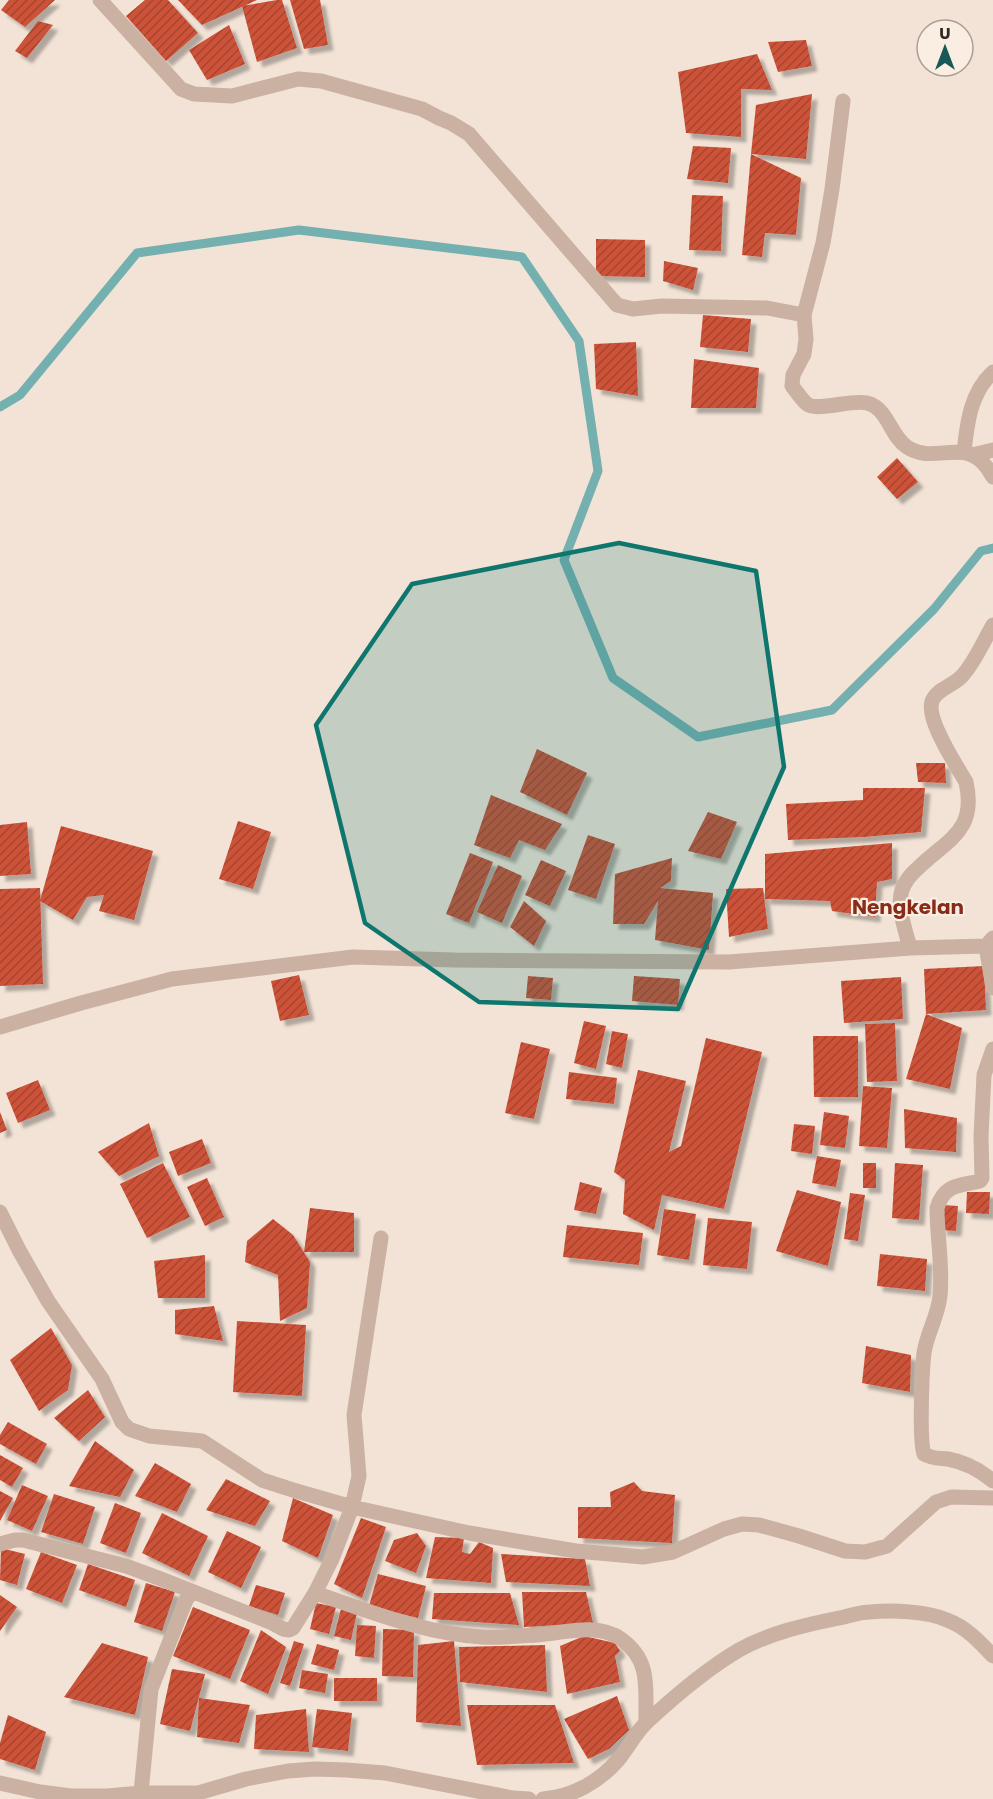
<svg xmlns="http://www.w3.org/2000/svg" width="993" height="1799" font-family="Poppins,sans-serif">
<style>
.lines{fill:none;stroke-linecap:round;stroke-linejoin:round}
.stream{stroke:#73b0af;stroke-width:9}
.building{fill:url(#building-hatch);filter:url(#shadow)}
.minor{stroke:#cab1a2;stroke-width:15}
.marked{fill:#0f766e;fill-opacity:0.2;stroke:#0f766e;stroke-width:4.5;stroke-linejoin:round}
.labels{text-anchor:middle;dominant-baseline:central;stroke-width:4.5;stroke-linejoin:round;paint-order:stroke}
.quarter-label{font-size:20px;font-weight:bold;fill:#882c19;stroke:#faede2}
</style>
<defs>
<pattern id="building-hatch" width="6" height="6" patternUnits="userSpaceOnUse" patternTransform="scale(1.5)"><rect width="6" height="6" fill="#cd5239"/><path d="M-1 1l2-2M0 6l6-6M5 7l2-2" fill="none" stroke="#a74430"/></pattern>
<filter id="shadow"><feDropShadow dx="5.5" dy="5.5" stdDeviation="1.5" flood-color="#0004"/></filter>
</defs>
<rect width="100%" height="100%" fill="#f2e3d6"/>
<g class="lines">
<!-- stream -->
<path class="stream" d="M0 407 20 395 137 253 299 230 522 257 579 341 598 471 564 560 613 678 698 737 832 710 934 609 981 551 993 548"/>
</g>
<!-- building -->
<path class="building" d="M9 0H55L25 27 1 10Z
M145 0H168L198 33 166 61 126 16Z
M178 0H257L202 25Z
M277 0H282L297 48 257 62 242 6Z
M290 0H320L328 45 304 49Z
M38 21 53 25 27 58 15 51Z
M229 25 245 64 207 80 189 50Z
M806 40 812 66 778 72 768 42Z
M757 54 772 90 741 89V137L686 133 678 72Z
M812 94 806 159 751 154 756 105Z
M693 146 731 148 728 183 687 179Z
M751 154 801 178 796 235 765 233 762 257 742 255Z
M692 195 723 196 721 251 689 250Z
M596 239 645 240V277L596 276Z
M664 261 698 268 693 290 663 281Z
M703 315 751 319 748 352 700 347Z
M636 342 638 396 596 389 594 344Z
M694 359 759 368 756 408H691Z
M897 458 918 482 897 499 877 477Z
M537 749 587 773 567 815 520 792Z
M916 763H945L946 783 918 782Z
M863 788H925L921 832 864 837 788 840 786 804 863 800Z
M491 795 562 824 545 850 519 840 510 858 474 845Z
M708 812 737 822 721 859 688 851Z
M238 821 271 832 253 889 219 879Z
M27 822 31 874 0 876V825Z
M61 826 153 851 134 920 99 911 104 895 87 897 73 920 40 901Z
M588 835 615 844 596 899 568 890Z
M892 843V879L877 882 875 917 832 911 830 901 765 899V854Z
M470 853 493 862 469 923 446 914Z
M672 858 671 881 660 888 713 893 709 950 655 940 658 901 644 924H613L615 874Z
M541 860 566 871 550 906 525 895Z
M498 865 522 876 502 923 477 912Z
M40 888 43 984 0 986V889Z
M763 888 768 929 729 937 726 889Z
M524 901 546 921 534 946 510 927Z
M984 966 986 1010 926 1014 924 969Z
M299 975 309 1015 280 1021 271 981Z
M528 976 553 978 551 1000 526 998Z
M634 976 680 979 678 1005 632 1001Z
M901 977 903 1019 844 1023 841 981Z
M926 1014 962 1028 950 1089 906 1079Z
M584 1021 606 1026 596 1069 574 1063Z
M895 1023 897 1081 867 1082 865 1024Z
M612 1031 628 1034 622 1068 606 1064Z
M813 1036H858V1097H814Z
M706 1038 762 1052 724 1209 662 1195 654 1230 623 1214 625 1180 614 1172 638 1070 686 1081 669 1152 681 1146Z
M521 1042 550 1049 534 1119 505 1113Z
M569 1072 617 1078 614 1104 566 1099Z
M38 1080 50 1110 18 1123 6 1093Z
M863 1086 892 1088 887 1148 859 1146Z
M904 1109 957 1118 956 1152 905 1148Z
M0 1112 7 1130 0 1133Z
M824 1112 849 1116 845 1148 820 1145Z
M149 1123 159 1156 119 1176 98 1152Z
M794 1124 815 1126 812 1154 791 1151Z
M202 1139 211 1163 178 1176 169 1152Z
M817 1156 841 1160 836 1187 812 1183Z
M163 1163 190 1217 147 1238 120 1184Z
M863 1163H876V1188H863Z
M895 1163 923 1165 919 1220 892 1218Z
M207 1178 224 1217 205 1226 187 1187Z
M580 1182 602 1188 596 1214 574 1210Z
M797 1190 841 1202 828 1266 776 1251Z
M967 1192H990L989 1214 966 1213Z
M850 1193 865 1195 858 1241 844 1239Z
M943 1205 958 1206 956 1231 941 1230Z
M310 1208 354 1213V1252H304Z
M664 1209 696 1214 689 1260 657 1255Z
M708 1218 752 1222 747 1269 703 1265Z
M273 1219 293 1235 310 1262 307 1308 280 1321 278 1275 245 1262 247 1241Z
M567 1225 643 1233 639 1265 563 1257Z
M880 1254 927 1259 925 1291 877 1286Z
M205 1255V1298H158L154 1261Z
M214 1306 223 1341 175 1334V1310Z
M237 1321 306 1325 302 1396 233 1392Z
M51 1328 72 1365 68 1390 39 1411 10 1360Z
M866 1346 911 1355 910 1392 862 1383Z
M88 1390 105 1417 79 1441 54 1418Z
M8 1422 47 1444 36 1464 0 1444V1435Z
M95 1441 134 1470 120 1497 69 1486Z
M0 1455 23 1468 12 1487 0 1480Z
M155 1463 191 1484 177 1512 135 1496Z
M226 1479 270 1501 255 1526 206 1510Z
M634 1482 642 1491 675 1495 672 1543 578 1538V1507H611L610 1492Z
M22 1485 48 1496 32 1531 7 1520Z
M0 1491 13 1498 0 1521Z
M54 1494 95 1507 83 1544 41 1532Z
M293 1498 333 1515 318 1558 282 1541Z
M115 1503 141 1513 126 1553 100 1543Z
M162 1513 208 1536 189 1576 142 1553Z
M361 1518 386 1527 362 1598 334 1584Z
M227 1531 261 1547 241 1588 208 1572Z
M417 1533 426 1546 416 1573 385 1561 394 1540Z
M435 1537 464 1538 462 1552 470 1554 479 1542 493 1548 491 1583 426 1578Z
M1 1548 25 1554 17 1585 0 1580Z
M41 1552 77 1565 62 1603 26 1589Z
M501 1554 585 1559 590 1586 506 1582Z
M88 1564 135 1580 126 1607 79 1590Z
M378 1574 426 1586 418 1618 369 1606Z
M146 1583 175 1592 162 1631 134 1622Z
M256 1585 285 1593 278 1615 249 1606Z
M522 1592H586L593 1623 524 1627Z
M434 1593H510L519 1625 432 1619Z
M0 1595 17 1607 0 1631Z
M316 1603 336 1607 329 1634 310 1629Z
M193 1607 250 1630 230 1679 173 1656Z
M341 1609 357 1613 351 1640 334 1636Z
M357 1625 376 1626 374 1658 355 1656Z
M383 1629 414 1630 413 1677 382 1676Z
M261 1630 286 1647 268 1694 240 1681Z
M584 1636 615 1643 620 1651 615 1656 620 1682 567 1694 560 1646Z
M294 1641 304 1644 290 1686 280 1683Z
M454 1641 461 1726 416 1722 418 1645Z
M102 1643 148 1657 135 1715 64 1697Z
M317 1644 339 1650 334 1670 311 1664Z
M545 1645 547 1692 460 1682 459 1647Z
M172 1669 205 1674 190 1731 160 1724Z
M302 1670 328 1674 325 1693 299 1688Z
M334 1678H377V1701H334Z
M617 1696 629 1730 609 1749 588 1759 564 1719Z
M199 1698 250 1705 239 1743 197 1737Z
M467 1705H555L574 1763 477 1765Z
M306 1709 309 1752 254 1749 256 1715Z
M317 1709 352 1713 348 1751 312 1747Z
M8 1715 46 1732 35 1770 0 1759V1743Z"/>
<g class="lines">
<!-- minor -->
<path class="minor" d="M100 0 181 89 194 94 232 96 298 79 321 81 422 109 439 118 451 123 469 134 617 305 633 309 662 306 767 308 804 315 806 339 804 354 793 375 792 386C797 392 802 400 807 404 817 412 851 399 867 403 888 408 890 436 907 447 937 467 969 431 993 477
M804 315 823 243 832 189 843 101
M964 452C967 424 970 393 993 372
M972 455 993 450
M986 946 993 988
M910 948C906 931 896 907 902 890 905 881 911 874 918 868 948 839 977 831 966 782 957 766 923 716 933 699 938 689 954 685 962 676 975 662 983 642 993 625
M0 1027 81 1003 172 979 353 957 455 960 729 962 910 948 986 946 993 938
M993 1049 984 1075 981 1136 982 1178 980 1181C959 1186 944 1184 937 1208 937 1237 943 1267 940 1296 938 1316 927 1333 924 1353 922 1370 919 1440 924 1454 932 1459 939 1458 948 1459 965 1462 981 1471 993 1481
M0 1212 19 1250 48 1301 102 1379 122 1422 129 1429 149 1436 202 1441 262 1480 293 1490 352 1507 469 1533 576 1551 643 1557 673 1552 724 1529 742 1524 759 1525 799 1536 845 1551 865 1552 887 1546 936 1502 951 1497 993 1498
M0 1544 15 1540H23L126 1566 161 1579 270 1622 283 1629 289 1630 293 1628 315 1593 332 1559 352 1507 359 1476 354 1415 381 1238
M315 1593C369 1611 425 1634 482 1637 500 1638 519 1636 537 1635 564 1633 597 1622 621 1639 652 1661 645 1689 646 1722
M0 1783 40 1792 71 1796H107L141 1793H198L246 1779 288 1771 315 1769 346 1770 385 1773 513 1798 529 1799
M141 1793 151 1689 186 1600 192 1592
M543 1799C572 1797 599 1782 618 1760 629 1747 636 1731 649 1720 674 1697 710 1667 739 1650 769 1633 805 1625 839 1618 849 1616 860 1612 870 1612 892 1610 927 1611 947 1620 966 1627 979 1641 993 1656"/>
</g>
<!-- marked area -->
<path class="marked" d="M619 543 756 571 784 767 678 1009 479 1002 365 923 316 725 412 584Z"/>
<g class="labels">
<!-- quarter labels -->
<g class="quarter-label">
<text x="908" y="907">Nengkelan</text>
</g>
</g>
<!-- north arrow -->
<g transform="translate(945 48)"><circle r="28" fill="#faede2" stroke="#ab9e96" stroke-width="1.5"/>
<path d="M0-4.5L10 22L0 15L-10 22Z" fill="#185857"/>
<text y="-9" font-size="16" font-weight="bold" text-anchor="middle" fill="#342825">U</text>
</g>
</svg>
